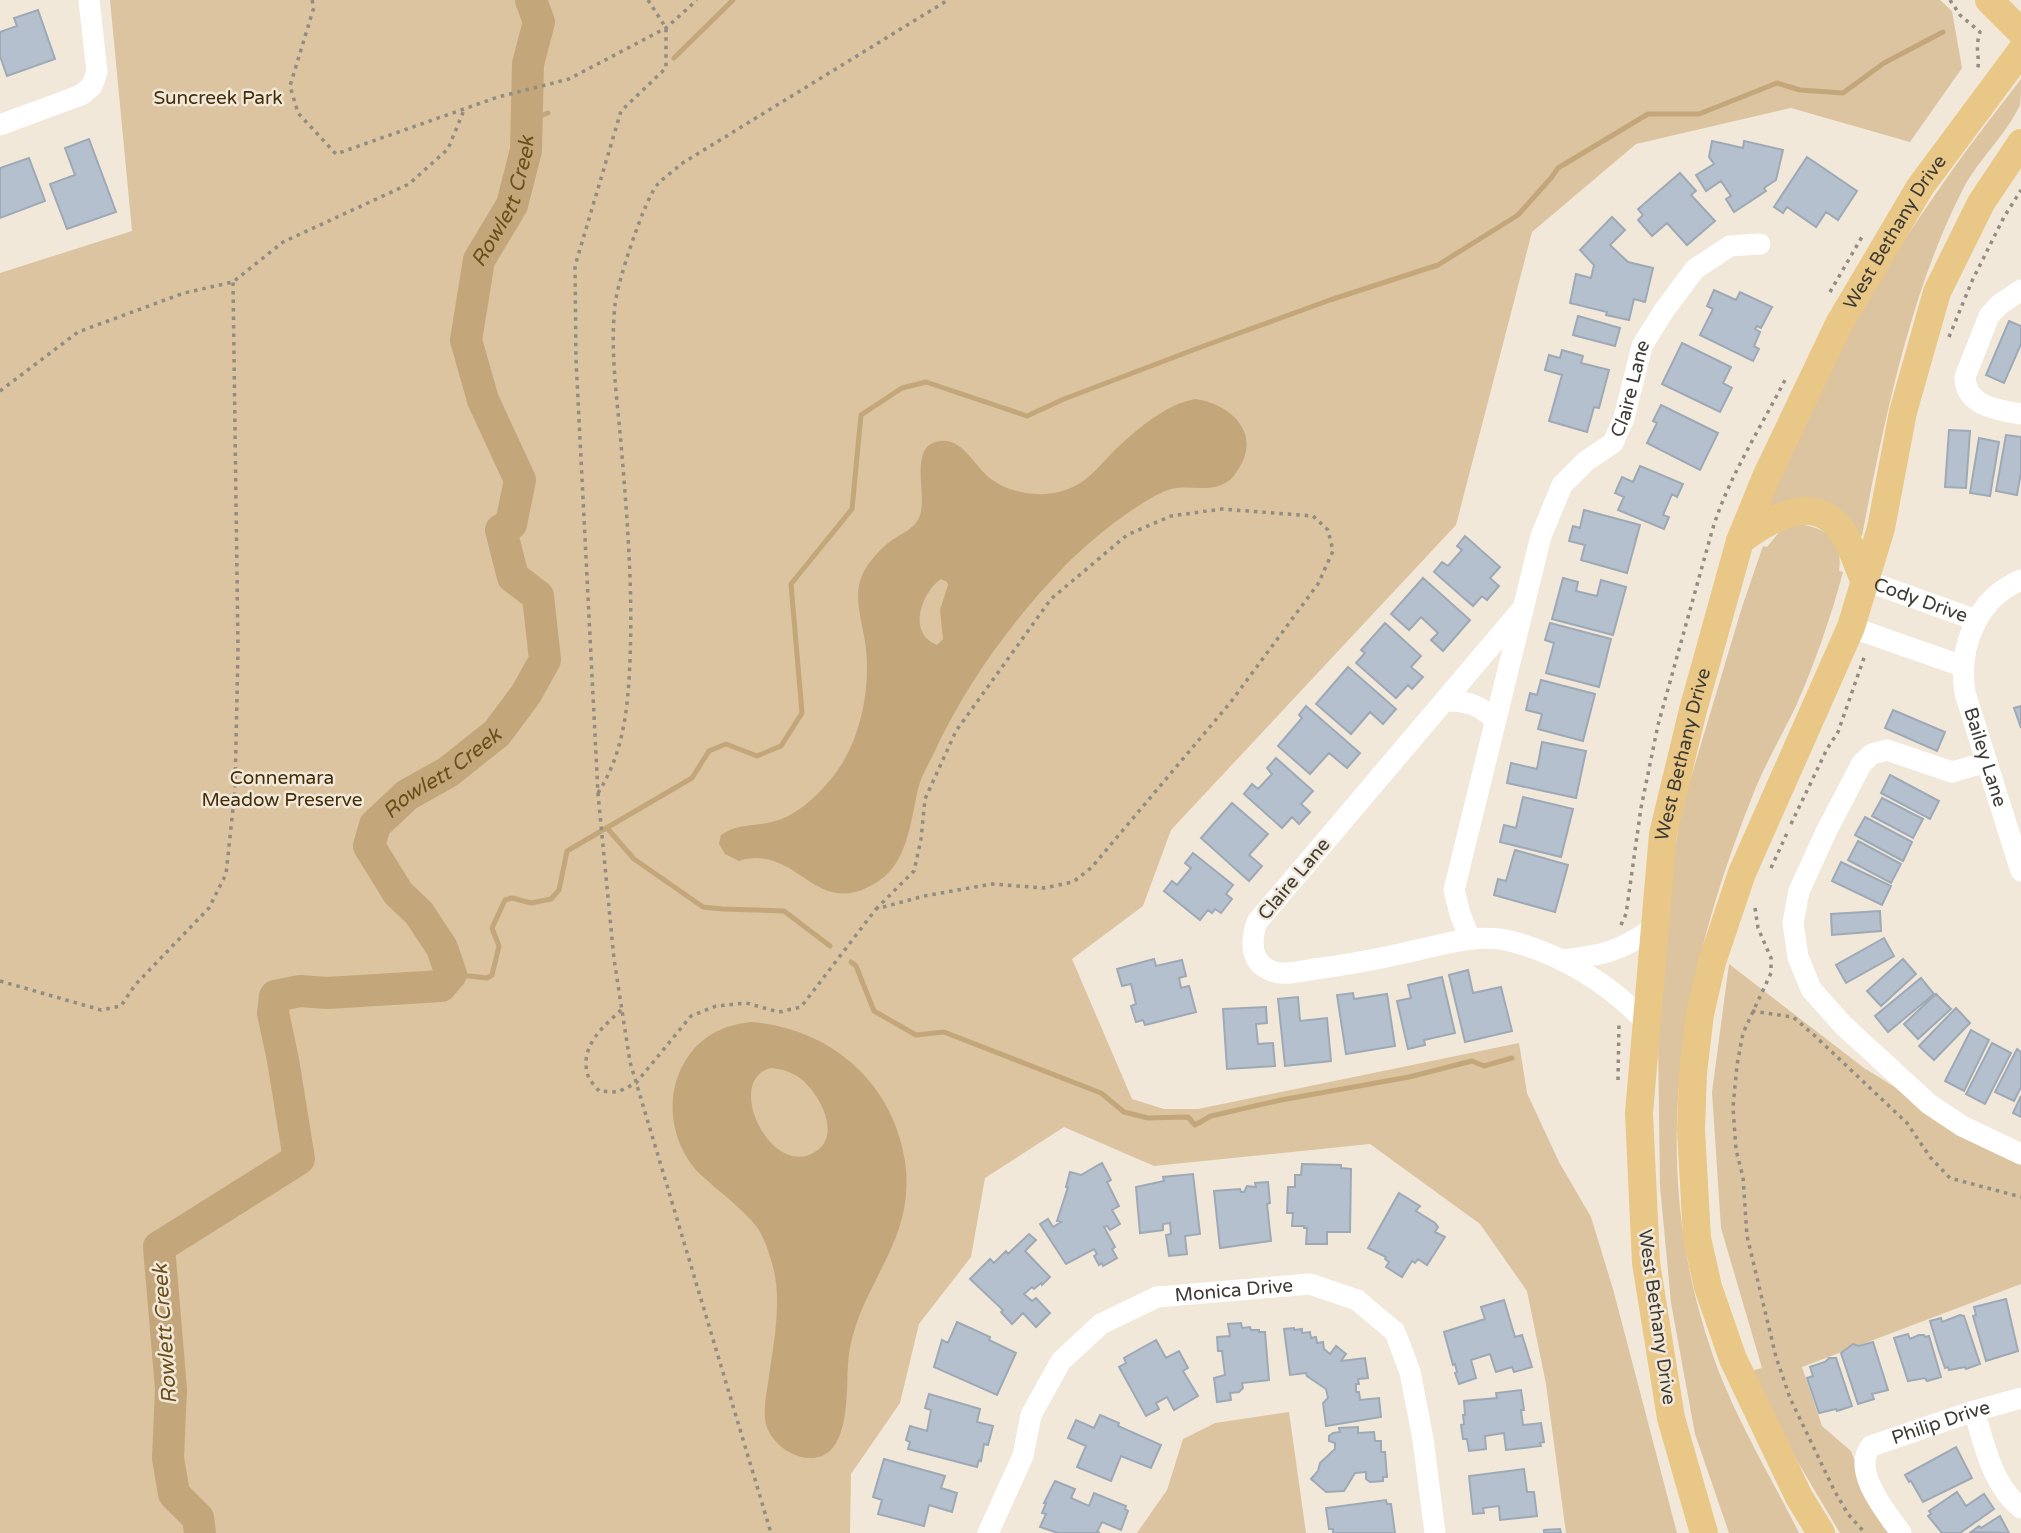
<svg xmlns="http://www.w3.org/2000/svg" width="2021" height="1533" font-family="'Varela Round',sans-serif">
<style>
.green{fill:#dbc49f}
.water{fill:#c3a77a;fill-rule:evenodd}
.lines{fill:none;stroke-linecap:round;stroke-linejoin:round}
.stream{stroke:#c3a77a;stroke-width:5}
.river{stroke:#c3a77a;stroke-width:32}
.building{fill:#b4c0cd;stroke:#9ea9b6;stroke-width:2}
.path{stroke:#928c82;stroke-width:3.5;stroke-dasharray:3.5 5;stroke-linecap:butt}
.minor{stroke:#fff;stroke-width:21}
.major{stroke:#e9c786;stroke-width:28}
.labels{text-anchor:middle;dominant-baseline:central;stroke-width:5;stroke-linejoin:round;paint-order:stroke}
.park-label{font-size:19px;fill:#422e07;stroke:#f2e8da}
.street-label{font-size:19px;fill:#3e3a34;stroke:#f2e8da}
.water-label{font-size:21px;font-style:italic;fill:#6b4f19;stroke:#f2e8da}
</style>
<rect width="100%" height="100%" fill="#f2e8da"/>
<!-- green -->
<path class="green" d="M110 0H1940L1952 11 1962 68 1910 142 1791 108 1636 144 1532 232 1456 525 1171 830 1143 906 1072 959 1132 1099 1164 1109H1198L1519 1043 1527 1093 1559 1162 1591 1217 1613 1289 1677 1533H1566L1546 1384 1527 1291 1480 1224 1370 1144 1154 1166 1064 1127 985 1178 971 1257 919 1324 900 1403 851 1474 850 1533H0V273L132 231Z
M2021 79C2021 87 2021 98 2020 105 2006 135 1978 160 1963 189 1910 292 1884 422 1862 536L1769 506C1813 392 1873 281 1944 182 1968 147 1995 113 2021 79Z
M1795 524C1823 526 1844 538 1839 571L1843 572C1831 617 1815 663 1796 706 1783 733 1768 759 1756 787 1678 980 1643 1171 1719 1372 1741 1428 1772 1479 1799 1533H1729L1695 1434 1671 1303 1660 1186 1658 1039 1673 863 1681 811 1742 607 1763 546 1767 547 1780 531Z
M1729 964 1864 1068 2021 1165V1284L1802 1367 1822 1426 1851 1451 1869 1500 1891 1533H1840L1768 1412 1751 1371 1762 1368 1721 1228 1712 1092Z
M1289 1412 1306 1533H1137L1167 1490 1183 1439 1215 1423Z"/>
<!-- water -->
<path class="water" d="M1195 399C1226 403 1259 428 1242 463 1238 469 1235 476 1230 480 1211 495 1188 483 1168 490 1138 501 1084 545 1062 569 1010 623 964 687 933 755 927 767 921 777 918 789 911 819 908 861 880 880 816 925 799 842 739 861L725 854 719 844 721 835C736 824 754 826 772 822 800 816 828 786 843 762 862 730 870 686 866 649 864 628 854 602 860 581 864 567 877 552 888 543 901 533 918 529 921 511 925 492 912 451 933 443 961 432 973 466 991 479 1010 493 1039 498 1062 491 1088 484 1101 463 1119 446 1140 427 1167 404 1195 399ZM941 579 947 582 948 585 940 610 943 639 937 645C907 634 921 593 941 579Z
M751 1022C830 1028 893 1082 905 1161 917 1247 854 1286 848 1364 846 1393 852 1468 801 1457 787 1453 775 1444 768 1430 761 1415 767 1393 769 1376 774 1342 782 1300 773 1267 769 1253 765 1238 756 1226 740 1206 719 1192 700 1174 671 1145 664 1098 684 1063 699 1037 722 1025 751 1022ZM771 1068C782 1069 792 1072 801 1079 818 1092 841 1132 818 1150 773 1184 722 1080 771 1068Z"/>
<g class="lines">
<!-- stream -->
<path class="stream" d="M674 58 733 0
M527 121 548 113
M607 828 634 859 703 907 723 909 784 911 830 946
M851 962 856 966 874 1011 916 1035 944 1032 1101 1093 1124 1112 1148 1118 1188 1117 1195 1125 1211 1116 1281 1100 1409 1077 1472 1061 1484 1066 1512 1058
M451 974 487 978 492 975 499 946 492 928 505 900 512 898 531 903 551 899 559 890 567 851 692 778 709 751 726 744 757 756 781 746 802 713 791 584 852 509 861 415 902 388 926 382 1027 416 1064 399 1201 347 1330 300 1438 265 1518 215 1551 178 1558 168 1648 114H1699L1777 83 1800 90 1843 93 1884 63 1943 32"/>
<!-- river -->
<path class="river" id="s1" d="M200 1533 198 1518 174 1494 168 1458 171 1389 159 1247 299 1159 283 1060 273 1013 275 996 300 991 327 993 441 986 451 974 442 948 419 913 398 893 369 846 375 825 407 795 448 772 497 733 526 694 545 660 538 596 513 577 501 530 511 524 520 480 483 400 466 340 479 260 512 205 526 150 528 64 539 22 531 0"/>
</g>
<!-- building -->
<path class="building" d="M38 10 55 59 7 76 0 56V32L17 26 14 18Z
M89 139 116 212 67 229 50 184 75 175 65 148Z
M1712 141 1743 148 1744 141 1783 150 1776 180 1764 188 1766 191 1734 212 1726 199 1731 196 1721 181 1706 191 1696 175 1714 164 1709 157Z
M1807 157 1857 191 1838 220 1826 212 1816 227 1787 207 1783 213 1774 207Z
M29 158 45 201 0 218V168Z
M1680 173 1696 191 1691 195 1715 221 1687 245 1667 223 1652 236 1638 220 1643 215 1638 209Z
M1612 217 1625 230 1610 245 1628 262 1653 268 1645 302 1634 299 1629 320 1606 315 1607 312 1570 303 1576 274 1591 278 1594 265 1580 250Z
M1714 290 1736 300 1740 292 1772 307 1761 328 1757 326 1755 329 1760 332 1754 346 1759 349 1753 361 1700 335 1713 309 1707 306Z
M1578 316 1620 328 1615 346 1573 335Z
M2009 321 2021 326V344L2004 383 1986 375Z
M1682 343 1731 367 1723 383 1732 388 1720 412 1662 384Z
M1562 350 1583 356 1581 363 1609 370 1599 408 1594 407 1587 432 1549 421 1562 375 1545 370 1549 355 1560 358Z
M1661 405 1718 433 1700 470 1647 443 1657 423 1653 421Z
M1949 430 1970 431 1966 488 1945 487Z
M2006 435 2021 437V472L2017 495 1996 491Z
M1979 438 1999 442 1990 496 1970 493Z
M1640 466 1683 484 1677 497 1672 494 1663 515 1669 517 1664 529 1618 510 1624 497 1615 493 1622 477 1633 482Z
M1584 510 1640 525 1627 573 1581 560 1585 545 1569 541 1573 526 1580 528Z
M1465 536 1500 567 1490 578 1499 586 1487 600 1482 596 1473 606 1434 572 1442 562 1448 566 1462 550 1457 546Z
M1423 578 1470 620 1443 651 1431 640 1438 633 1421 617 1409 630 1391 614Z
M1563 578 1578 582 1576 591 1597 596 1601 580 1626 587 1613 635 1552 619Z
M1385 623 1421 656 1411 667 1423 677 1412 689 1408 685 1396 698 1356 663 1365 653 1361 650Z
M1550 623 1611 639 1599 687 1546 673 1554 643 1545 640Z
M1348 667 1396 709 1383 724 1370 712 1351 734 1316 704Z
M1541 680 1595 694 1583 741 1538 729 1542 714 1526 710 1530 693 1537 695Z
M1306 706 1360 753 1347 768 1329 753 1310 774 1278 746 1302 718 1299 715Z
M2021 706V728L2014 708Z
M1893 710 1945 732 1937 751 1885 728Z
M1542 742 1586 751 1576 798 1507 783 1511 763 1537 769Z
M1276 758 1313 791 1301 804 1310 812 1299 824 1292 817 1282 828 1244 794 1252 784 1258 789 1272 774 1267 768Z
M1890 775 1939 801 1930 819 1881 793Z
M1523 797 1573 809 1561 857 1500 842 1504 825 1516 828Z
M1882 798 1923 819 1913 838 1872 816Z
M1232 803 1268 834 1249 855 1262 866 1249 881 1201 838Z
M1865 817 1912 842 1903 861 1855 835Z
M1858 841 1901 864 1891 883 1848 860Z
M1515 850 1568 865 1555 912 1494 895 1498 879 1506 881Z
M1193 853 1233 885 1226 894 1232 899 1221 913 1215 909 1212 913 1208 910 1200 920 1164 891 1172 881 1177 885 1191 868 1185 863Z
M1841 862 1891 886 1882 905 1832 881Z
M1880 911 1881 931 1832 935 1831 914Z
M1884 938 1894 956 1846 983 1836 965Z
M1154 959 1156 966 1182 960 1186 976 1179 978 1181 988 1189 986 1196 1012 1145 1025 1143 1020 1136 1022 1131 1006 1136 1004 1131 984 1122 986 1117 969Z
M1903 959 1916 974 1881 1006 1867 991Z
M1468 970 1473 993 1501 987 1512 1031 1465 1042 1449 975Z
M1442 977 1455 1033 1424 1040 1425 1045 1408 1049 1397 1001 1411 998 1408 985Z
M1921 978 1934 994 1888 1032 1875 1016Z
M1353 993 1354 999 1387 994 1395 1046 1346 1054 1337 995Z
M1936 994 1951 1009 1918 1039 1904 1024Z
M1298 997 1300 1021 1327 1018 1331 1061 1285 1066 1278 999Z
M1266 1007 1267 1023 1256 1024 1258 1044 1273 1043 1275 1066 1227 1069 1223 1009Z
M1956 1008 1970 1023 1934 1060 1919 1046Z
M1971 1030 1989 1040 1964 1091 1945 1081Z
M1992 1043 2011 1053 1985 1104 1966 1094Z
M2017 1049 2021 1052V1087L2014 1101 1995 1092Z
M2021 1096V1117L2013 1113Z
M1102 1163 1111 1180 1107 1182 1119 1206 1112 1210 1120 1224 1110 1230 1107 1226 1104 1227 1115 1247 1112 1249 1117 1258 1103 1266 1102 1263 1099 1265 1094 1256 1097 1254 1094 1249 1066 1264 1040 1224 1048 1219 1053 1227 1061 1222 1057 1221 1068 1187H1066L1070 1172 1081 1175Z
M1302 1164 1341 1165V1168L1351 1169 1350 1232H1327V1244H1306L1307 1228H1304V1226H1292L1293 1213H1287L1288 1187H1295V1175H1301Z
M1193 1174 1200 1234 1185 1236 1187 1254 1169 1256 1166 1235 1171 1234 1170 1223 1163 1224V1230L1140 1233 1136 1187 1164 1181 1163 1177Z
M1268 1182 1270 1203 1267 1204 1271 1241 1220 1248 1214 1191 1240 1189 1241 1192H1244L1247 1186 1256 1187 1255 1183Z
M1399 1193 1420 1206 1416 1211 1435 1223 1438 1227 1435 1232 1445 1237 1427 1265 1418 1259 1415 1263 1412 1261 1402 1277 1386 1267 1389 1262 1385 1259 1386 1257 1368 1248Z
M1029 1234 1036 1240 1025 1251 1050 1277 1042 1285 1041 1283 1034 1289 1032 1287 1024 1294 1032 1301 1036 1298 1050 1313 1036 1327 1023 1313 1012 1324 1001 1312 1003 1310 970 1279 990 1259 994 1263 1006 1251 1008 1254Z
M2006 1299 2018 1351 1986 1361 1973 1316 1976 1315 1974 1307Z
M1504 1300 1515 1337 1522 1335 1532 1367 1514 1372 1512 1367 1496 1372 1490 1354 1471 1360 1476 1378 1459 1384 1455 1373 1457 1372 1455 1364 1453 1365 1444 1332 1485 1319 1481 1307Z
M1960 1315 1964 1316 1980 1364 1966 1369 1965 1367 1949 1370 1948 1367 1945 1368 1939 1351 1930 1321 1941 1318 1942 1322Z
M957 1322 990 1337 989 1340 1016 1353 997 1395 934 1367 942 1340 948 1343Z
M1241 1323 1242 1328 1250 1327 1251 1330H1259V1332H1265L1269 1380 1242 1383 1243 1388 1239 1392 1230 1393 1231 1400 1217 1402 1214 1378 1225 1375 1222 1351H1218L1217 1337 1230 1336 1228 1324Z
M1294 1328V1330L1302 1329V1333L1310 1332 1311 1338 1316 1337 1317 1343 1323 1342 1324 1349 1330 1354 1336 1346 1346 1354 1341 1361 1365 1358 1368 1378 1358 1379 1359 1384H1356V1392H1359L1360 1400 1379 1398 1381 1417 1326 1426 1323 1403 1328 1398 1326 1389 1307 1376 1306 1373 1290 1375 1284 1329Z
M1908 1334 1910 1339 1919 1335H1924L1925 1337 1929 1336 1941 1377 1927 1381 1925 1378 1908 1381 1894 1338Z
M1156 1340 1166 1358 1179 1351 1188 1368 1183 1371 1198 1396 1174 1410 1167 1397 1156 1403 1159 1409 1146 1416 1119 1367 1126 1363 1124 1358Z
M1873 1342 1888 1390 1872 1394 1874 1399 1858 1404 1841 1353 1853 1344 1859 1346Z
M1829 1358H1836L1852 1406 1837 1411 1836 1409 1819 1413 1807 1378 1813 1376 1810 1367 1825 1362Z
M1521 1390 1524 1410H1521L1523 1425 1541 1423 1544 1442 1540 1443 1541 1446 1506 1450 1504 1433 1485 1436 1486 1449 1469 1451 1467 1439H1463L1461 1425 1464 1424 1463 1415H1465L1464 1401 1497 1398 1496 1393Z
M929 1394 980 1409 977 1422 993 1426 988 1445 984 1444 981 1461 979 1460 977 1467 908 1449 910 1442 906 1440 910 1426 927 1431 931 1410 925 1408Z
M1100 1415 1119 1423 1118 1426 1161 1445 1151 1468 1121 1456 1111 1481 1077 1467 1086 1446 1068 1438 1076 1420 1094 1428Z
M1358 1427V1433L1374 1432 1375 1441H1381V1452H1385L1387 1477H1383V1481L1370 1482 1366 1479V1472L1355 1473 1344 1491 1326 1492 1311 1479 1318 1471 1320 1463 1335 1449V1443L1329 1441V1436L1333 1433 1340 1432 1339 1428Z
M1956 1447 1972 1478 1923 1502 1911 1481 1909 1482 1905 1475Z
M884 1459 945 1476 941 1488 957 1493 952 1512 929 1505 924 1526 878 1514 882 1500 873 1497Z
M1524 1469 1527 1492H1534L1537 1516 1500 1520 1499 1506 1483 1508 1484 1513 1473 1514 1469 1476Z
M1055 1481 1075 1489 1071 1498 1089 1506 1094 1493 1126 1506 1125 1509 1128 1511 1121 1530 1102 1522 1097 1532 1100 1533H1058L1040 1527 1046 1514 1042 1513 1046 1503H1044Z
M1957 1492 1966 1506 1984 1494 1994 1509 1960 1533H1942L1928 1516 1931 1514 1929 1511Z
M1386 1500 1387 1504H1391L1395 1533H1333V1529H1329L1326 1508Z
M2000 1516 2009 1533 1971 1532 1979 1526 1981 1528Z
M1560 1529 1561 1533H1544V1530Z"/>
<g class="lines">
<!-- path -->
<path class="path" d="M312 0 314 7 290 86 298 113 336 154 498 97 569 79 666 28 697 0
M648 0 666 28V68L621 111 575 266 576 360 598 794 614 959 630 1062 771 1533
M1950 0 1960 15 1980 32C1974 50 1981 59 1977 71
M1830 292 1863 235
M1949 337 1972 281 2004 217 2021 190
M0 391 78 332 184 293 233 282 283 242 409 184 448 149 464 110
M598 793C624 752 628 708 630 660 633 588 627 515 621 443 617 398 610 351 615 305 617 283 644 201 657 185 664 177 674 171 681 164L948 0
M1791 824 1827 749 1838 732 1865 655
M1771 868 1788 831
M1755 908 1758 928 1771 958V973L1743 1033 1737 1065 1733 1107 1736 1150 1743 1177 1747 1236 1776 1357 1790 1398 1834 1490 1848 1514 1865 1533
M1621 925 1626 914 1641 808 1658 725 1712 531C1728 478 1760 429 1785 380
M0 981 101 1010 121 1006 135 985 209 908 226 874 235 790 238 649 233 282
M621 1010C603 1027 581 1045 587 1072 588 1079 595 1086 599 1091L618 1092 636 1083 691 1016 716 1006 746 1003 779 1012 801 1007 876 909 924 896 992 884 1044 888 1073 882 1091 868 1230 703 1318 584 1333 551 1328 530 1313 516 1222 509 1171 516 1127 535 1051 599 956 731 925 799 921 839 914 871 876 909
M1752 1011 1793 1017 1815 1036 1907 1123 1930 1157 1950 1178 2021 1197
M1618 1080 1619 1021"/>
<!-- minor -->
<g class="minor">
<path d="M0 125 81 95 92 86 97 72 89 0"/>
<path d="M2021 290 1999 305 1989 316 1965 377C1965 406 1998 410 2021 414"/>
<path id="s2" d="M1864 580 1976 620"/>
<path id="s3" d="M2021 580C1976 599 1958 648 1965 693L2021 871"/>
<path d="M1523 608 1257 922C1251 940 1249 963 1272 971 1285 976 1302 971 1315 969 1347 965 1378 959 1409 952 1441 945 1477 933 1510 941 1562 954 1609 984 1646 1022"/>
<path d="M1851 627 1962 666"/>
<path d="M1444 701C1466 700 1480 705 1495 720"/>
<path d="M1987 762 1952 772 1887 750 1872 754 1862 763 1827 830 1799 891 1793 923 1798 957 1811 989 1843 1025 1929 1104 1962 1126 2021 1154"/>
<path id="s4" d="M1470 939 1460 914 1454 890 1541 536 1562 485 1586 461 1613 443 1624 418 1642 346 1663 312 1695 269 1730 246 1760 244"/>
<path d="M1562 960C1602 955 1620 952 1653 928"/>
<path d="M1974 1411C1985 1446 1992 1485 2021 1508"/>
<path id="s5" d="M988 1533 1023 1456 1031 1415 1061 1361 1101 1324 1157 1297 1310 1284 1357 1300 1395 1332 1410 1372 1423 1439 1435 1533"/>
<path id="s6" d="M1901 1533C1886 1512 1851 1471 1871 1446L1974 1411 2021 1398"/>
</g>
<!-- major -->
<g class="major">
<path d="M1989 0 2021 32"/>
<path d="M1740 541C1769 519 1813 492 1841 530 1852 545 1857 564 1864 580"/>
<path id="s7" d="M1704 1533 1671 1418 1646 1263 1639 1113 1663 834 1693 710 1740 541 1766 477 1839 324 1920 187 2021 51"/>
<path d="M1821 1533 1799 1497 1733 1359 1708 1287 1697 1238 1691 1130 1693 1073 1700 1014 1712 962 1742 873 1851 627 1881 528 1903 412 1937 292 1981 203 2021 143"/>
</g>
</g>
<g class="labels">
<!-- park labels -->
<g class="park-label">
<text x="218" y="98">Suncreek Park</text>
<text x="282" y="778">Connemara<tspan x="282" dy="22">Meadow Preserve</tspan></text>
</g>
<!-- street labels -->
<g class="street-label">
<text stroke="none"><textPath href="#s7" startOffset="1356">West Bethany Drive</textPath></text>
<text stroke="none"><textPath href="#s4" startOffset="595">Claire Lane</textPath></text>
<text stroke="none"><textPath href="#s2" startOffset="60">Cody Drive</textPath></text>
<text stroke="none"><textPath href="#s7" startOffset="789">West Bethany Drive</textPath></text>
<text stroke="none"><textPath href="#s3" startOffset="203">Bailey Lane</textPath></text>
<text transform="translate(1294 879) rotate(-50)">Claire Lane</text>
<text stroke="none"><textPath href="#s5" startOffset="382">Monica Drive</textPath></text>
<text transform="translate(1657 1317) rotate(82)">West Bethany Drive</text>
<text stroke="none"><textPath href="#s6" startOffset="172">Philip Drive</textPath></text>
</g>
<!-- water labels -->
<g class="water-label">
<text stroke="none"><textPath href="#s1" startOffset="1724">Rowlett Creek</textPath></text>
<text stroke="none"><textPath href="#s1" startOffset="1071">Rowlett Creek</textPath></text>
<text transform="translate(165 1334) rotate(-94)">Rowlett Creek</text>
</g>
</g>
</svg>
